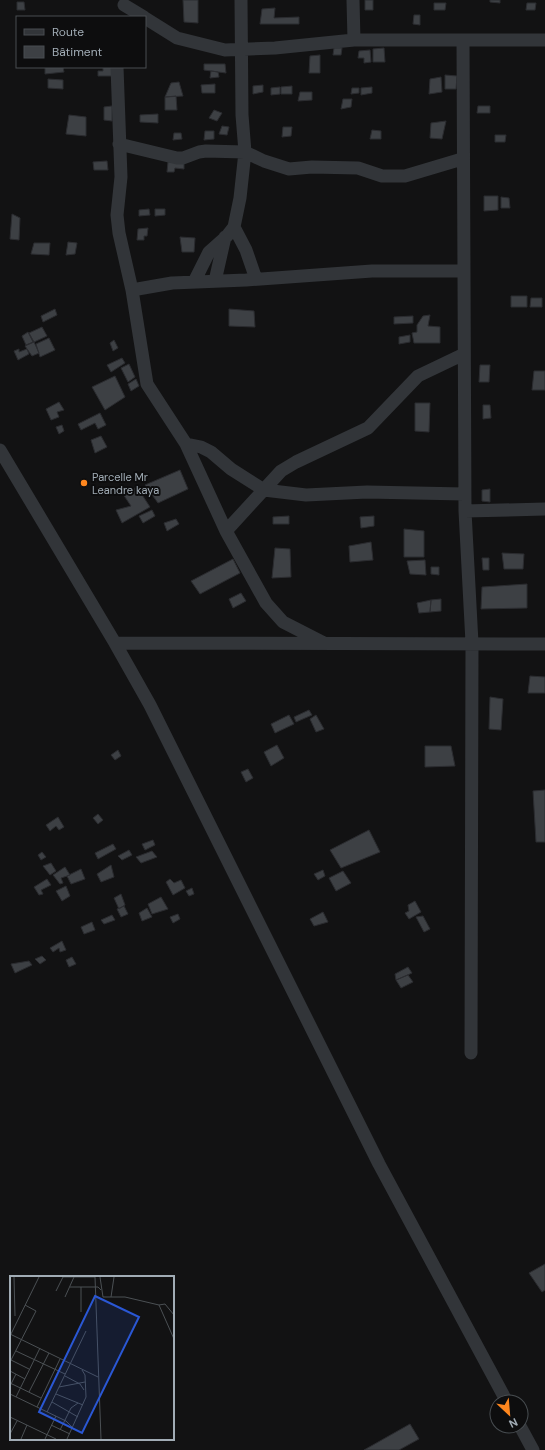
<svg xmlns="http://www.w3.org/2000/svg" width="545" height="1450" font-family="'DM Sans',sans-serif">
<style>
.building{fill:#3d4044;stroke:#2b2c30}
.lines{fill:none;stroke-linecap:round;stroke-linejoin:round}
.street{stroke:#323539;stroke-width:13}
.poi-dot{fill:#ff871e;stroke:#0d0d0e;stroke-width:1.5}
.labels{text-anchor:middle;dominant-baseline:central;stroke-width:4;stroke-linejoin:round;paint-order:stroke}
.poi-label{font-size:11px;fill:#a1acb5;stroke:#0d0d0e;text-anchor:start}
.inset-road{fill:none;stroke:#4b5054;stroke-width:1}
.view{fill:#2a57d4;fill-opacity:0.15;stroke:#2a57d4;stroke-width:2}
.inset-edge{fill:none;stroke:#a1acb5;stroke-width:2}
</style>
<rect width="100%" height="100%" fill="#121213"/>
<!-- building -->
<path class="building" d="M183 0H198V23L184 22Z
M365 0H373V10H365Z
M490 0H500V3L490 2Z
M17 2H24L25 10H17Z
M434 3H446L445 10H434Z
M527 3H536L535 10H526Z
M275 8 274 18 299 17V24H260L262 9Z
M414 15H420V25L413 24Z
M334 48H342L341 55H333Z
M384 48 385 62H373V49Z
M370 50 371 62 364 63V58H358L359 51Z
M320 55V73H309L310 56Z
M204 64H225L226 73 204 70Z
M45 67H63L64 72 45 74Z
M103 67H112L113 76H98V71H103Z
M211 71 218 72 219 77 210 78Z
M445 75 457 76 456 89H445Z
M441 77 442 92 429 94 430 79Z
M48 79 63 80V89L48 88Z
M179 82 183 96 165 97 171 83Z
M215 84V93H202L201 85Z
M263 85V92L253 94V86Z
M292 86V94H281V87Z
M280 87V94L271 95V88Z
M372 87V93L361 95V88Z
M352 88H359V93L351 94Z
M300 92H312V100L298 101Z
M176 96 177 110H165V97Z
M343 99H352L351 107 341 109Z
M112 106V121L104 120V107Z
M478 106H490V113H477Z
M214 110 222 113 217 121 209 118Z
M158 114V123L140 122V115Z
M69 115 86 117V136L66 134Z
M446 121 442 139 430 138 431 123Z
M222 126 229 127 227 135 219 134Z
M283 127H292L291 136 282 137Z
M372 130 381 131V139H370Z
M205 131H214V139L204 140Z
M174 133H181L182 139 173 140Z
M495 135H506L505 142H495Z
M107 161 108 170H94L93 162Z
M168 162H184V169L175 168 174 172H167Z
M484 196H498V210L484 211Z
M501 197 509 198 510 208H501Z
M149 209 150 215 139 216V210Z
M155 209H165V215L155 216Z
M12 214 20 218 19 240 10 239Z
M148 228 147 236H144V240H137L138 229Z
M180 237 195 238 194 252H182Z
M68 242 77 243 75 254 66 255Z
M34 243H50L49 255 31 254Z
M511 296H527V307H511Z
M531 298H542V307H530Z
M55 309 57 315 43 322 41 316Z
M229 309 254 311 255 327 229 326Z
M430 315 428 326 440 327V343H414L412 333 417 332V325L423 316Z
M413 316V323L394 324V317Z
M42 327 47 336 34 342 29 333Z
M28 332 33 342 26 345 22 336Z
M410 335V342L399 344V337Z
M49 338 55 350 40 357 36 344Z
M114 340 118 348 113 351 110 343Z
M34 342 39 353 32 356 25 346Z
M19 349V352L27 349 29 354 18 360 14 351Z
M122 358 125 363 111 372 107 365Z
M129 364 135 377 128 382 121 368Z
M480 365H490L489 382H479Z
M534 371H545V390H532Z
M115 376 125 397 105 410 92 387Z
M136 379 139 386 131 391 128 384Z
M59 402 64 410 57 412 59 417 51 420 46 409Z
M415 403H430L429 432 415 431Z
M483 405H490L491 418 483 419Z
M100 413 106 425 98 429 95 423 81 430 78 424Z
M62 425 64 431 59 434 56 427Z
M101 436 107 447 95 453 91 440Z
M180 470 188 489 158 503 145 485Z
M137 487 150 507 122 523 116 510 131 506 123 494Z
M490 489V502L482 501V490Z
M152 510 155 516 143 523 139 516Z
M289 516V524H273V517Z
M374 516V526L361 528 360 517Z
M176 519 179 524 167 531 164 523Z
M404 529 424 531V557H404Z
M371 542 373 560 350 562 349 546Z
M275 548 290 549 291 577 272 578Z
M502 553 524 554 523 569H504Z
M482 558H489V570H483Z
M233 559 240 573 200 594 191 581Z
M425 560 426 575 410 574 407 561Z
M431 567H439V575L431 574Z
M527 584V608L481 609 482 587Z
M241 593 246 601 233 608 229 599Z
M441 599V611L430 612 431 600Z
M431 600 430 612 419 613 417 603Z
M530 676 545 677V693H528Z
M490 697 503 699 501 730 489 729Z
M309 710 312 715 296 722 294 717Z
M289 715 294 724 275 733 271 724Z
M316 715 324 729 316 732 310 719Z
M277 745 284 758 271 766 264 752Z
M425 746H451L455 766 425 767Z
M118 750 121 756 115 760 111 755Z
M248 769 253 778 246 782 241 772Z
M545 790V842H536L533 791Z
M98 814 103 820 98 824 93 818Z
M58 817 64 827 59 830 56 826 50 831 46 825Z
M369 830 380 852 341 868 330 850Z
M153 840 155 845 145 850 142 844Z
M113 844 116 849 98 859 95 853Z
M129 850 132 855 122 860 118 856Z
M152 851 157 857 141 863 136 857Z
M42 852 46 857 41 860 38 855Z
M51 863 56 871 50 875 43 866Z
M111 865 114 877 101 882 97 874Z
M65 867 70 875 61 878 63 883 60 884 53 875Z
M81 869 85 879 71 884 67 876Z
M323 870 325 876 318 880 314 874Z
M343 871 351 883 336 891 329 878Z
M47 879 51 885 41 890 43 894 39 895 34 887Z
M170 879 174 883 181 880 185 888 173 895 166 882Z
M66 886 70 896 62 901 56 891Z
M192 888 194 894 189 896 186 891Z
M121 894 125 905 119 909 114 898Z
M161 897 168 909 152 914 148 904Z
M415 901 421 912 409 919 405 913 409 911 408 905Z
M124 906 128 914 121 917 117 909Z
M147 908 152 917 142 921 139 913Z
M323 912 328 922 314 926 310 919Z
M178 914 180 919 173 923 170 917Z
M112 915 115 920 104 924 101 920Z
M423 916 430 929 424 932 416 917Z
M92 922 95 930 84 934 81 927Z
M62 941 66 950 60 952 59 948 53 952 50 948Z
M42 956 46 960 40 964 35 959Z
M72 957 76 964 69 967 66 960Z
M29 961 32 965 15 973 11 964Z
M408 967 412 973 396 980 395 974Z
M408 975 413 982 401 988 396 980Z
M545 1264V1290L542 1292 529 1273Z
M410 1424 419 1439 399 1450H364Z"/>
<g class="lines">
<!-- street -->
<path class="street" d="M353 0 354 40
M124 5 144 17
M145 18 177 38 225 50 275 48 354 40H545
M463 40 465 511 472 643 471 1053
M117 67 121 177 117 215 119 233 132 290 147 384 186 444 226 531 266 603 283 622 324 643
M119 144 177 158H183L199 152 206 151 245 152 264 161 289 169 312 167 358 168 382 176H405L462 159
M234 227 246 250 256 279
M215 281 225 237
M194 282 209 252 227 236 234 227 240 198 245 152 242 115 241 0
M132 290 172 283 246 280 372 271H463
M186 444 201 447 211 452 231 469 264 490 306 495 367 492 464 494
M0 450 115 643 150 705 379 1164 507 1402
M465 511 545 509
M226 531 281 471 296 462 368 428 418 376 464 354
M115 643 545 644
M520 1426 533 1450"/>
</g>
<!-- markers -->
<circle class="poi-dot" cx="84" cy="483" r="4"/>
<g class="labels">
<!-- poi labels -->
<g class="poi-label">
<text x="92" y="477">Parcelle Mr<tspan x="92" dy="13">Leandre kaya</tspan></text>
</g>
</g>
<!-- overview -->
<g transform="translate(10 1276)">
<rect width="164" height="164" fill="#121213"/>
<path class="inset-road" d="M4 1 5 40M53 1H85M85 1 91 163M90 1 93 21H115L149 29 164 63M60 11H88L91 14M71 11V36M46 15 53 1M55 21 64 1M101 21 104 1M149 29 155 28 164 39M0 58 88 101M0 60 29 1M6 75 55 98M1 84 19 93M0 86 26 35 15 29M0 95 15 103M55 100 70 108 74 114M0 107 31 122M0 110 6 98M49 111 75 106M19 116 39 77M0 118 56 145 63 152M46 118 73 129M6 121 30 72M42 126 68 141M27 131 50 83M37 136 76 55M0 141 46 163M41 149 60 158M50 154 61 132 68 127M0 158 7 145M11 163 17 149M35 163 46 140M57 163 76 121 75 99 72 94"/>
<path class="view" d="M85 20 129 41 72 157 29 136Z"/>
<rect width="164" height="164" class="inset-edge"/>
</g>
<!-- legend -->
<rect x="16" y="16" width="130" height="52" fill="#0d0d0e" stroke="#484d51"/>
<rect x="24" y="29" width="20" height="6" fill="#323539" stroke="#484d51"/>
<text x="52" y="36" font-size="12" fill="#a1acb5">Route</text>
<rect x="24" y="46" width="20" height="12" fill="#3d4044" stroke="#484d51"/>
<text x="52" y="56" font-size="12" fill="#a1acb5">Bâtiment</text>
<!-- north arrow -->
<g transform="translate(509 1414) rotate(154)"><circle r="19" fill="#0d0d0e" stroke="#484d51"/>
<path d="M0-3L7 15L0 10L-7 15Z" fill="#ff871e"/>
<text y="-6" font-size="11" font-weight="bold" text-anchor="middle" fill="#a1acb5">N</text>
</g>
</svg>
